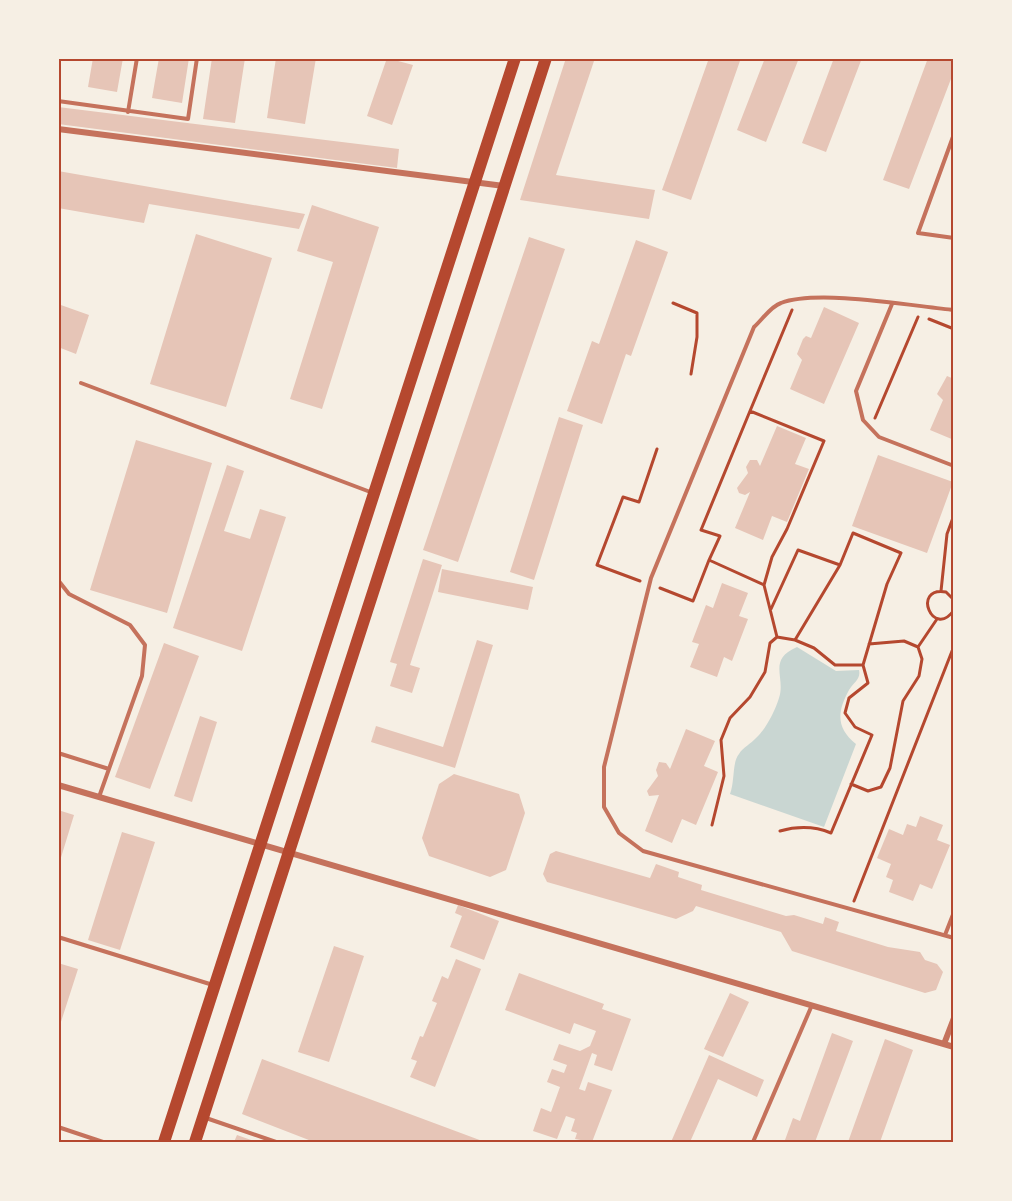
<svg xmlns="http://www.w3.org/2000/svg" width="1012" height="1201" font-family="Overpass,sans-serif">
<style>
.water{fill:#c9d6d2}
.building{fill:#e6c5b7}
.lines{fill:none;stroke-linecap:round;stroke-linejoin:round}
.path{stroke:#b5482f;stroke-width:3}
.service{stroke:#c5725c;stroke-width:4}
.minor{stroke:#c5725c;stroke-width:6}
.secondary{stroke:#b5482f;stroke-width:12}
.neatline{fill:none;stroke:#b5482f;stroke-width:2}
</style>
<rect width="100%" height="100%" fill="#f6efe4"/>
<!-- water -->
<path class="water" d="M797 647 836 671 859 670C861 679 854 682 849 690 837 712 836 728 856 744L824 827 730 794C735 781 732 762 739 754 743 747 751 744 756 738 766 729 775 711 779 698 786 677 767 660 797 647Z"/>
<!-- building -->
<path class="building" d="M93 58H123L117 92 88 87Z
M159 58H189L182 103 152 98Z
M212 58H245L235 123 203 119Z
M276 58H316L305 124 267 118Z
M387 58 413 65 392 125 367 116Z
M566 58H595L556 175 655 190 649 219 520 200Z
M709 58H741L691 200 662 190Z
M765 58H799L766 142 737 130Z
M834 58H862L826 152 802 143Z
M928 58H954V71L909 189 883 180Z
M58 107 399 149 397 168 58 124Z
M58 171 305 214 299 229 149 204 144 223 58 208Z
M312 205 379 227 322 409 290 399 333 262 297 251Z
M196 234 272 258 226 407 150 384Z
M529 237 565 249 458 562 423 550Z
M636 240 668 252 631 356 626 354 602 424 567 411 592 341 599 344Z
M58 304 89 315 76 354 58 347Z
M824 307 859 323 824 404 790 389 802 360 797 354 803 339 806 336 811 338Z
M947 376 954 379V440L930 430 943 400 937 394Z
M559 417 583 425 534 580 510 572Z
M777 426 806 438 795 464 809 469 787 522 772 516 763 540 735 528 750 492 745 495 739 493 737 488 748 473 746 467 750 460H757L760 466Z
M136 440 212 463 167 613 90 590Z
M878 455 953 482 927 553 852 526Z
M227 465 244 471 224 531 250 539 260 509 286 517 242 651 173 628Z
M423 559 442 565 410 665 420 668 412 693 390 686 397 664 390 662Z
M442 569 533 587 528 610 438 592Z
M722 583 748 593 739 616 748 619 732 661 724 657 717 677 690 667 699 644 692 642 706 605 713 608Z
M477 640 493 645 455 768 371 742 376 726 443 747Z
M164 643 199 656 150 789 115 777Z
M200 716 217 722 192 802 174 796Z
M686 729 715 741 704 766 718 772 696 825 682 819 672 843 645 831 659 795 649 796 647 791 658 776 656 770 659 762 666 763 670 769Z
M454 774 519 794 525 813 506 870 490 877 429 856 422 838 439 784Z
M58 810 74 815 59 864 58 863Z
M920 816 943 825 937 840 950 845 932 889 920 884 913 901 889 892 893 880 886 877 891 864 877 858 889 829 903 835 907 824 916 827Z
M122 832 155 842 120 950 88 940Z
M556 851 650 878 656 864 679 872 678 877 702 885 701 890 786 916 794 915 823 924 825 917 839 922 836 931 888 947 920 952 925 960 937 964 943 972 936 990 925 993 792 951 781 932 696 906 693 911 676 919 547 882 543 874 550 854Z
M458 905 499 921 484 960 450 947 462 916 455 913Z
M334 946 364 956 329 1062 298 1052Z
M456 959 481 969 435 1087 410 1077 417 1061 411 1059 420 1036 423 1037 437 1003 432 1001 442 976 448 979Z
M58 963 78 969 59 1028H58Z
M519 973 604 1004 602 1009 631 1019 612 1071 594 1065 597 1055 592 1053 579 1089 585 1091 588 1082 612 1090 592 1142 575 1139 577 1133 571 1131 575 1119 566 1116 557 1139 533 1131 541 1108 551 1112 560 1087 547 1082 552 1069 564 1073 567 1065 553 1060 559 1044 580 1051 590 1046 596 1031 574 1023 570 1034 505 1010Z
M730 993 749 1002 723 1057 704 1049Z
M832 1033 853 1041 815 1142 785 1140 793 1118 800 1121Z
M885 1039 913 1050 880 1142H848Z
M709 1055 764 1080 757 1097 718 1079 690 1142H671Z
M262 1059 485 1142H314L242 1114Z
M237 1135 257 1142H234Z"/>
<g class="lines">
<!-- path -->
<path class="path" d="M673 303 697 313V337L691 374
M929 319 954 329
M875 418 918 317
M709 560 720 536 701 530 750 411
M640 581 597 565 623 497 639 502 657 449
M764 585 772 557 787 529 824 441 750 411 792 310
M660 588 693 601 709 560 764 585 777 637
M941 591 947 534 954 515
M954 600 946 592C911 586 933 640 954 610
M771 609 798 550 840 565
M795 640 840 565 853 533 901 553 887 584 863 665
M918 647 937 619
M851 784 868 791 881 787 890 768 903 701 919 676 922 659 918 647 904 641 869 644
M712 825 724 776 721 740 730 718 750 697 765 672 770 643 777 637 795 640 814 648 835 665H863L868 683 849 698 845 713 855 727 872 735 831 833C814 826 798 826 780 831
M854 901 954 646"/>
<!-- service -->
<path class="service" d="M58 101 188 119 197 58
M128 112 137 58
M954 134 918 233 954 238
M892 304 856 391 863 420 879 437 954 466
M954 310C912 306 818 289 781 303 771 306 762 320 754 327L651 578 604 767V807L619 833 643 851 954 938
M81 383 373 493
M58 580 69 594 130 625 145 645 142 676 99 797
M58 753 109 769
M945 935 954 912
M58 937 213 985
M206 1118 276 1142
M58 1127 103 1142
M753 1142 812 1005"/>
<!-- minor -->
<path class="minor" d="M58 129 504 186
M58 785 954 1047
M944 1044 954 1018"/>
<!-- secondary -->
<path class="secondary" d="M164 1142 515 58
M195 1142 546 58"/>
</g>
<!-- border -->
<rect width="1012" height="1201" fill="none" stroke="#f6efe4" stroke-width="120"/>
<rect x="60" y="60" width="892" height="1081" class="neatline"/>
</svg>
